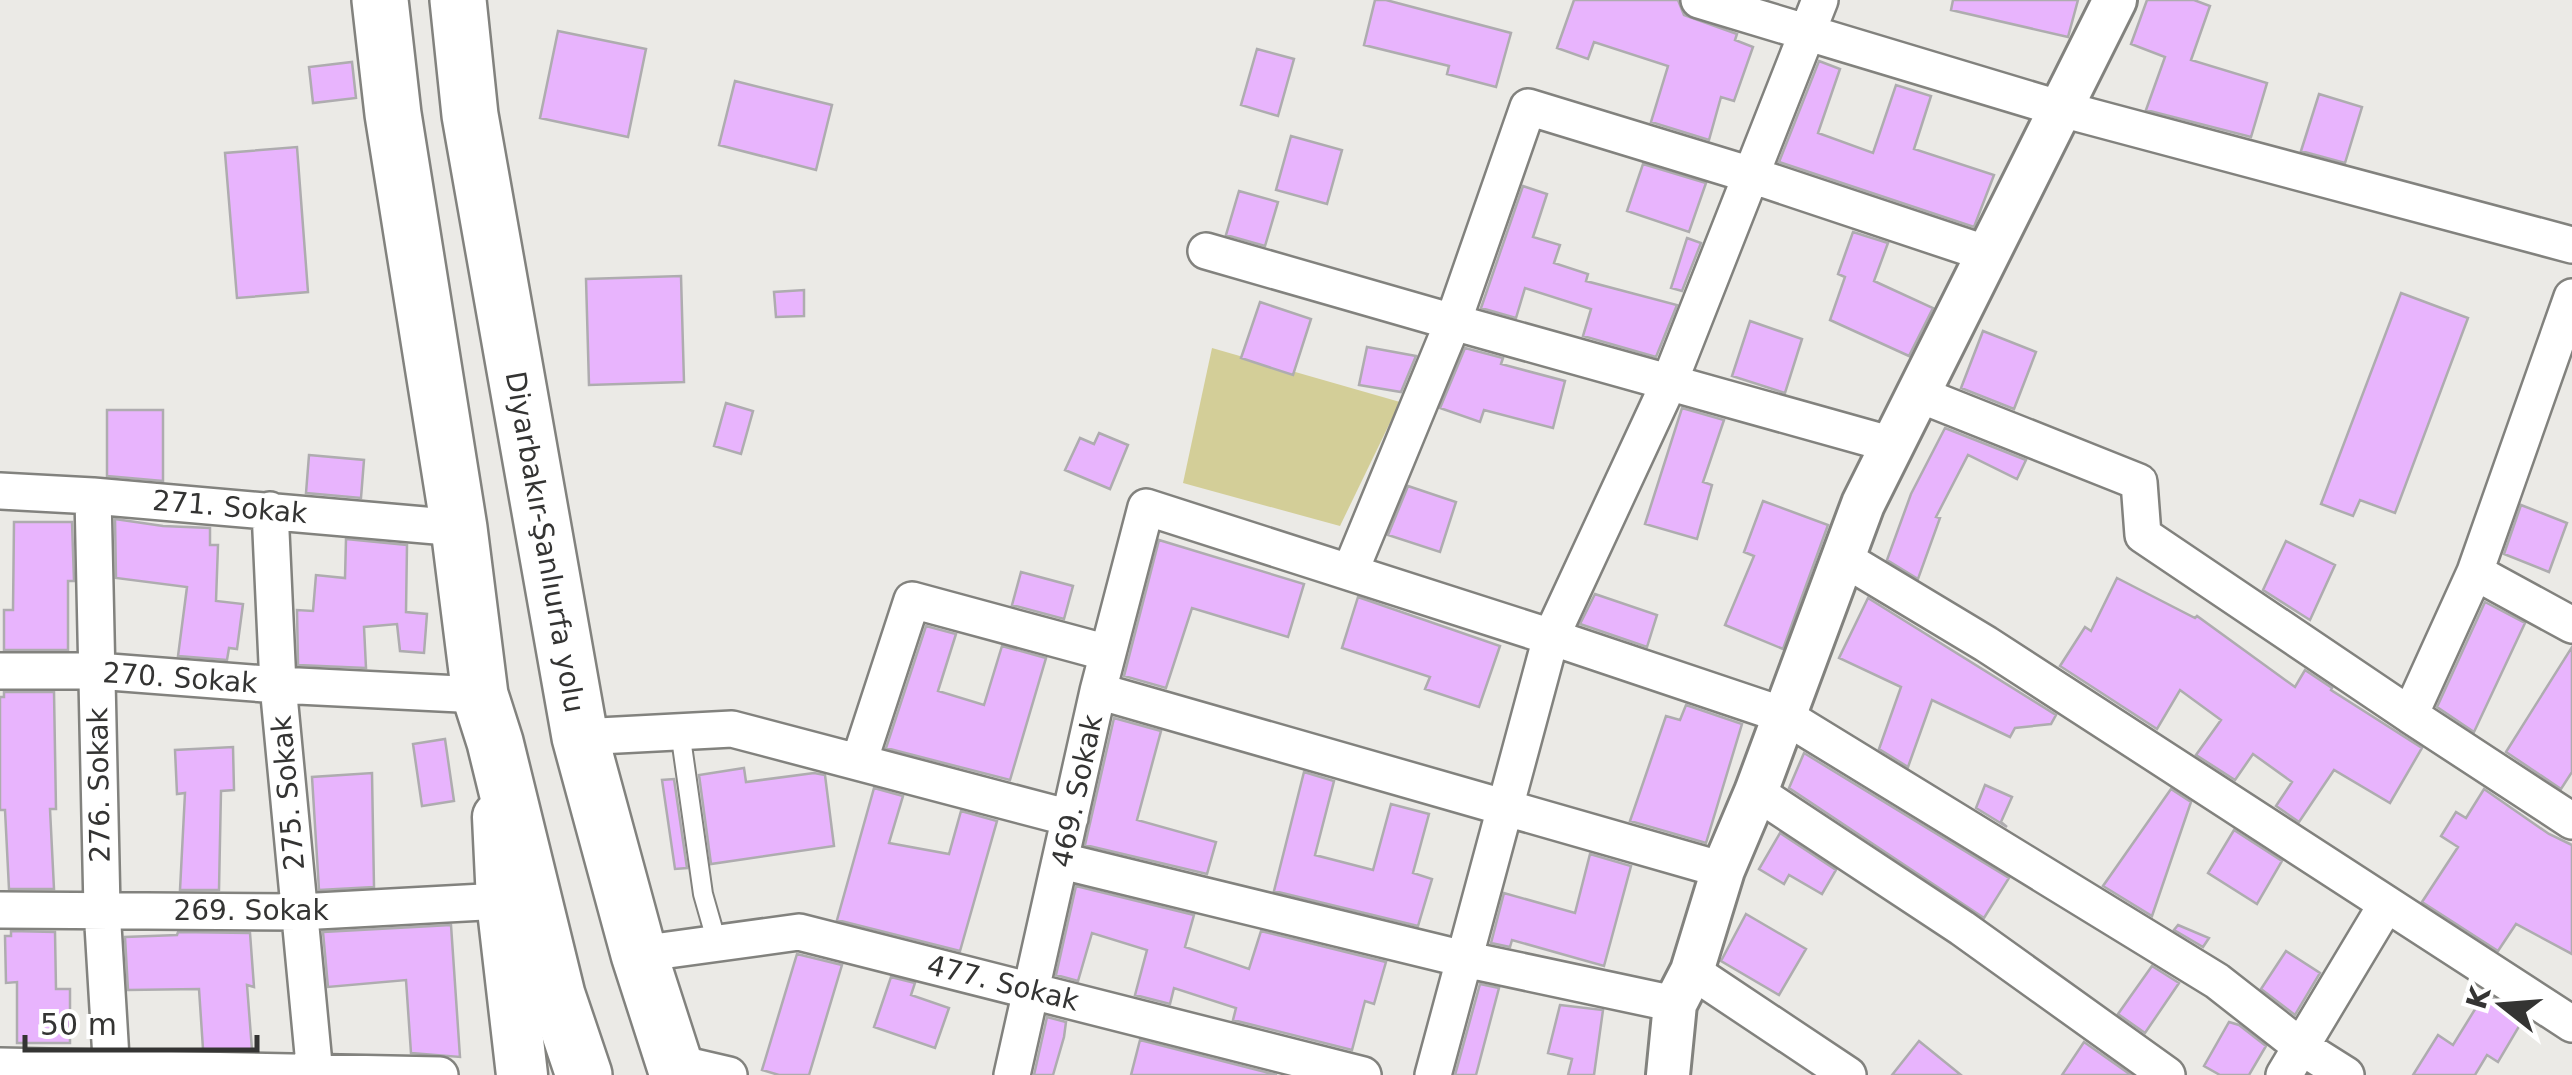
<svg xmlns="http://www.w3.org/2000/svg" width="2572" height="1075" font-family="'DejaVu Sans',sans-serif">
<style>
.green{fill:#d3ce98}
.building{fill:#e8b4fd;stroke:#aeacaf;stroke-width:2.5}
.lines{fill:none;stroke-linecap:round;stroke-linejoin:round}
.service-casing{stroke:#82827e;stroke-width:22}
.minor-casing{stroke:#82827e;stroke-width:40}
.tertiary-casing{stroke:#82827e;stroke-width:48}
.secondary-casing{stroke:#82827e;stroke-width:55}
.trunk-casing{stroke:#82827e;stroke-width:60}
.service{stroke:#fff;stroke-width:18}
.minor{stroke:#fff;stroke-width:35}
.tertiary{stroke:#fff;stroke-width:42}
.secondary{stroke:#fff;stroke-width:50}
.trunk{stroke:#fff;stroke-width:55}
.labels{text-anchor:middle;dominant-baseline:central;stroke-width:8;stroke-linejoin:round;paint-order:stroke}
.street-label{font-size:28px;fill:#343433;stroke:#fff}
</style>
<rect width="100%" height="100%" fill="#ebeae6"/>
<!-- green -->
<path class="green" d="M1212 348 1400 402 1340 526 1183 483Z"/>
<!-- building -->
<path class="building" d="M1375 0H1386L1511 33 1496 87 1447 74 1449 66 1364 45Z
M1574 0H1678L1684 15 1737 34 1735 40 1753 47 1734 101 1721 97 1709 140 1651 122 1668 66 1594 42 1588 59 1557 48Z
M1953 0H2078L2068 37 1951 10Z
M2147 0H2194L2210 6 2191 60 2267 83 2251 137 2146 110 2165 57 2131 44Z
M558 31 646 49 628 137 540 118Z
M1257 49 1294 59 1278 116 1241 105Z
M1819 61 1840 69 1818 133 1873 153 1896 85 1931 96 1914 149 1994 175 1974 227 1779 162Z
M352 62 356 98 313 103 309 67Z
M735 81 832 105 816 170 719 145Z
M2319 94 2362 107 2345 163 2301 151Z
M1291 136 1342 150 1327 204 1276 190Z
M297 147 308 292 237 298 225 153Z
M1643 164 1706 183 1689 232 1627 211Z
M1523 186 1547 194 1533 237 1560 245 1554 263 1588 274 1586 281 1677 305 1656 357 1583 336 1591 309 1525 288 1516 318 1481 308Z
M1239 191 1278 202 1265 246 1226 235Z
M1853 232 1888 243 1874 281 1933 308 1909 356 1830 320 1845 277 1838 274Z
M1687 238 1701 243 1682 291 1671 288Z
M681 276 684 382 589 385 586 279Z
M804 290V316L776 317 774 292Z
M2401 293 2468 318 2395 513 2360 500 2353 516 2321 504Z
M1260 302 1311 319 1293 375 1241 358Z
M1750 321 1802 339 1785 393 1732 376Z
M1983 331 2036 352 2014 409 1961 388Z
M1367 347 1416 356 1401 392 1359 385Z
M1465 348 1503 358 1501 364 1565 381 1553 428 1484 410 1480 422 1440 408Z
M726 403 753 411 741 454 714 446Z
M1682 408 1724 420 1703 482 1712 485 1697 539 1645 524Z
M107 410H163V481L107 476Z
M1945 428 2026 460 2017 479 1968 455 1936 517 1940 518 1918 579 1887 560 1911 494Z
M1099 433 1128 445 1110 489 1065 470 1080 438 1094 444Z
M309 455 364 460 361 498 306 493Z
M1408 486 1456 502 1440 552 1388 535Z
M1763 501 1828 525 1783 649 1725 625 1754 556 1744 552Z
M2521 505 2567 523 2549 572 2504 554Z
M115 519 163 526 210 528V545H218L216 601 243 604 237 649 229 648 227 660 178 656 187 587 116 578Z
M14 522H72L74 581H68V650H4V610H13Z
M346 539 407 545 406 612 427 614 424 653 400 651 397 624 364 627 366 668 298 665 297 610 313 611 316 575 345 578Z
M1159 540 1304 584 1288 637 1192 608 1166 688 1124 676Z
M2286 541 2335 565 2310 620 2263 590Z
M1021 572 1073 586 1064 619 1012 605Z
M2117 578 2195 618 2197 616 2295 687 2305 670 2332 688 2331 690 2422 748 2390 803 2334 770 2299 822 2276 806 2292 782 2253 754 2235 780 2196 755 2221 720 2180 690 2157 729 2060 666 2085 627 2091 631Z
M1595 594 1657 615 1647 647 1580 624Z
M1358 597 1500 646 1479 707 1425 689 1430 677 1342 648Z
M1868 598 2056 715 2051 724 2015 728 2010 737 1932 700 1908 767 1879 749 1901 687 1839 658Z
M2485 602 2525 623 2474 732 2437 707Z
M926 626 956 634 938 691 984 705 1002 646 1046 658 1010 780 886 748Z
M2572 647V772L2561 789 2506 752Z
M4 692H54L56 809H50L54 889H9L5 810H0V697H4Z
M1686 705 1742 724 1706 843 1630 821 1666 716 1680 720Z
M1114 718 1161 731 1137 820 1216 842 1207 874 1085 845Z
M445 739 454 801 422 806 413 744Z
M233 747 234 790 221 791 219 890H180L185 793 177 794 175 750Z
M1804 753 2009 878 1984 918 1789 788Z
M744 768 746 782 814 773 825 775 834 846 711 864 699 775Z
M1304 772 1334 781 1315 855 1373 870 1391 804 1429 814 1413 873 1432 879 1418 926 1274 891Z
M372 773 374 887 319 890 312 777Z
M674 779 687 868 675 869 662 780Z
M1985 785 2012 797 2001 822 2007 827 1976 808Z
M874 788 903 796 889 843 949 854 961 811 997 821 960 951 837 920Z
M2171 789 2191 802 2152 916 2103 886Z
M2484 789 2549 834 2572 845V954L2516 924 2498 951 2422 902 2458 847 2441 836 2456 812 2466 818Z
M2234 830 2282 861 2257 904 2208 873Z
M1780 833 1836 870 1822 894 1789 875 1784 884 1759 869Z
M1590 854 1631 866 1604 966 1512 940 1510 947 1491 943 1504 893 1575 913Z
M1076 886 1194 915 1185 947 1249 969 1261 931 1386 962 1374 1004 1365 1001 1352 1050 1233 1020 1236 1008 1174 988 1170 1004 1135 995 1147 950 1092 933 1078 981 1056 975Z
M1746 914 1806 949 1779 995 1721 961Z
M451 925 460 1057 411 1053 406 980 328 987 323 932Z
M2178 925 2209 938 2203 947 2174 930Z
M11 931 55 932 56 989H70V1043H17V982L6 983 5 936H11Z
M178 932 250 933 254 987 247 985 252 1050 203 1049 199 989 128 990 125 937 177 935Z
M2286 951 2320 973 2295 1015 2261 989Z
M797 954 842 965 809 1075H779L762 1070Z
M2152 966 2179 983 2145 1033 2118 1014Z
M891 977 915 983 911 995 949 1008 935 1048 874 1027Z
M1480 984 1499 988 1476 1075H1455Z
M2485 993 2524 1018 2498 1062 2487 1055 2475 1075H2413L2438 1035 2453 1045Z
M1560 1005 1603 1010 1594 1075H1568L1572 1059 1548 1053Z
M1047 1017 1066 1022 1064 1037 1053 1075H1034Z
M2229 1022 2239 1025 2266 1046 2249 1075H2220L2204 1066Z
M1140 1040 1277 1075H1131Z
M1919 1041 1961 1075H1892Z
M2084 1042 2131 1075H2062Z"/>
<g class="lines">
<!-- service casing -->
<g class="service-casing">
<path id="service" d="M680 731 703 894 717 943"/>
</g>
<!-- minor casing -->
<g class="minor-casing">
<path id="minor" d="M1699 0 2058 108 2572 245
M1820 0 1669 383 1551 637 1783 715 2217 981 2300 1046 2346 1075
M1206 251 1453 322 1528 107 1751 175 1988 254
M1918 394 2139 482 2143 535 2410 715 2475 572 2572 297
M0 491 93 496 459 528
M93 496 102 909 112 1075
M270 510 278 685 315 1075
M1843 558 1986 644 2572 1024
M1350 572 1453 322 1893 445
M2475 572 2572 625
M0 671H97L278 685 480 695
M1098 691 1723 870
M2410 715 2572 821
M580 737 732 729 1070 818
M859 762 912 600 1108 653
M1756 792 1962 928 2167 1075
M1062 861 1464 959 1675 1004
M0 910 299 912 502 901
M639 954 799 932 1363 1075
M1692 971 1848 1075
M673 1062 729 1075
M0 1066 440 1075
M1012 1075 1098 691 1146 507 1551 637 1433 1075
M2284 1075 2386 905"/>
</g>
<!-- tertiary casing -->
<g class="tertiary-casing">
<path id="tertiary" d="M1668 1075 1675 1004 1692 971 1723 870 1756 792 1863 504 2115 0"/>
</g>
<!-- secondary casing -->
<g class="secondary-casing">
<path id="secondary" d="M498 817 502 901 522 1075"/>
</g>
<!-- trunk casing -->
<g class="trunk-casing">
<path id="trunk" d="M380 0 393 114 459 528 480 695 495 742 557 995 584 1075
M458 0 470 115 580 737 639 954 678 1075"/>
</g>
<!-- service -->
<use href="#service" class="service"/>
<!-- minor -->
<use href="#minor" class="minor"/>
<!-- tertiary -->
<use href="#tertiary" class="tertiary"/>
<!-- secondary -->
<use href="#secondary" class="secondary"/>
<!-- trunk -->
<use href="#trunk" class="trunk"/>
</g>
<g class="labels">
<!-- street labels -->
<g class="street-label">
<text transform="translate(230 507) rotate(5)">271. Sokak</text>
<text transform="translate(545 542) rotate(80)">Diyarbakır-Şanlıurfa yolu</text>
<text transform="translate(180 678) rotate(4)">270. Sokak</text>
<text transform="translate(99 785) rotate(-91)">276. Sokak</text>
<text transform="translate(1077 791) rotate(-78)">469. Sokak</text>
<text transform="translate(288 793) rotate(-95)">275. Sokak</text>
<text x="251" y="910">269. Sokak</text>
<text transform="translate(1003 983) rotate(14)">477. Sokak</text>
</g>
</g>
<!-- north arrow -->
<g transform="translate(2502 1005) rotate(287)" stroke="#ffffff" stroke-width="8" paint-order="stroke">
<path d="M0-8L18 38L0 25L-18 38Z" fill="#343433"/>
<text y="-15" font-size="28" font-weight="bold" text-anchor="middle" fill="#343433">K</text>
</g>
<!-- scale -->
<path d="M25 1035v15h232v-15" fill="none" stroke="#343433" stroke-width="5"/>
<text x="40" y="1035" font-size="30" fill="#343433" stroke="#ffffff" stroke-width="8" paint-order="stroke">50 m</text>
</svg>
